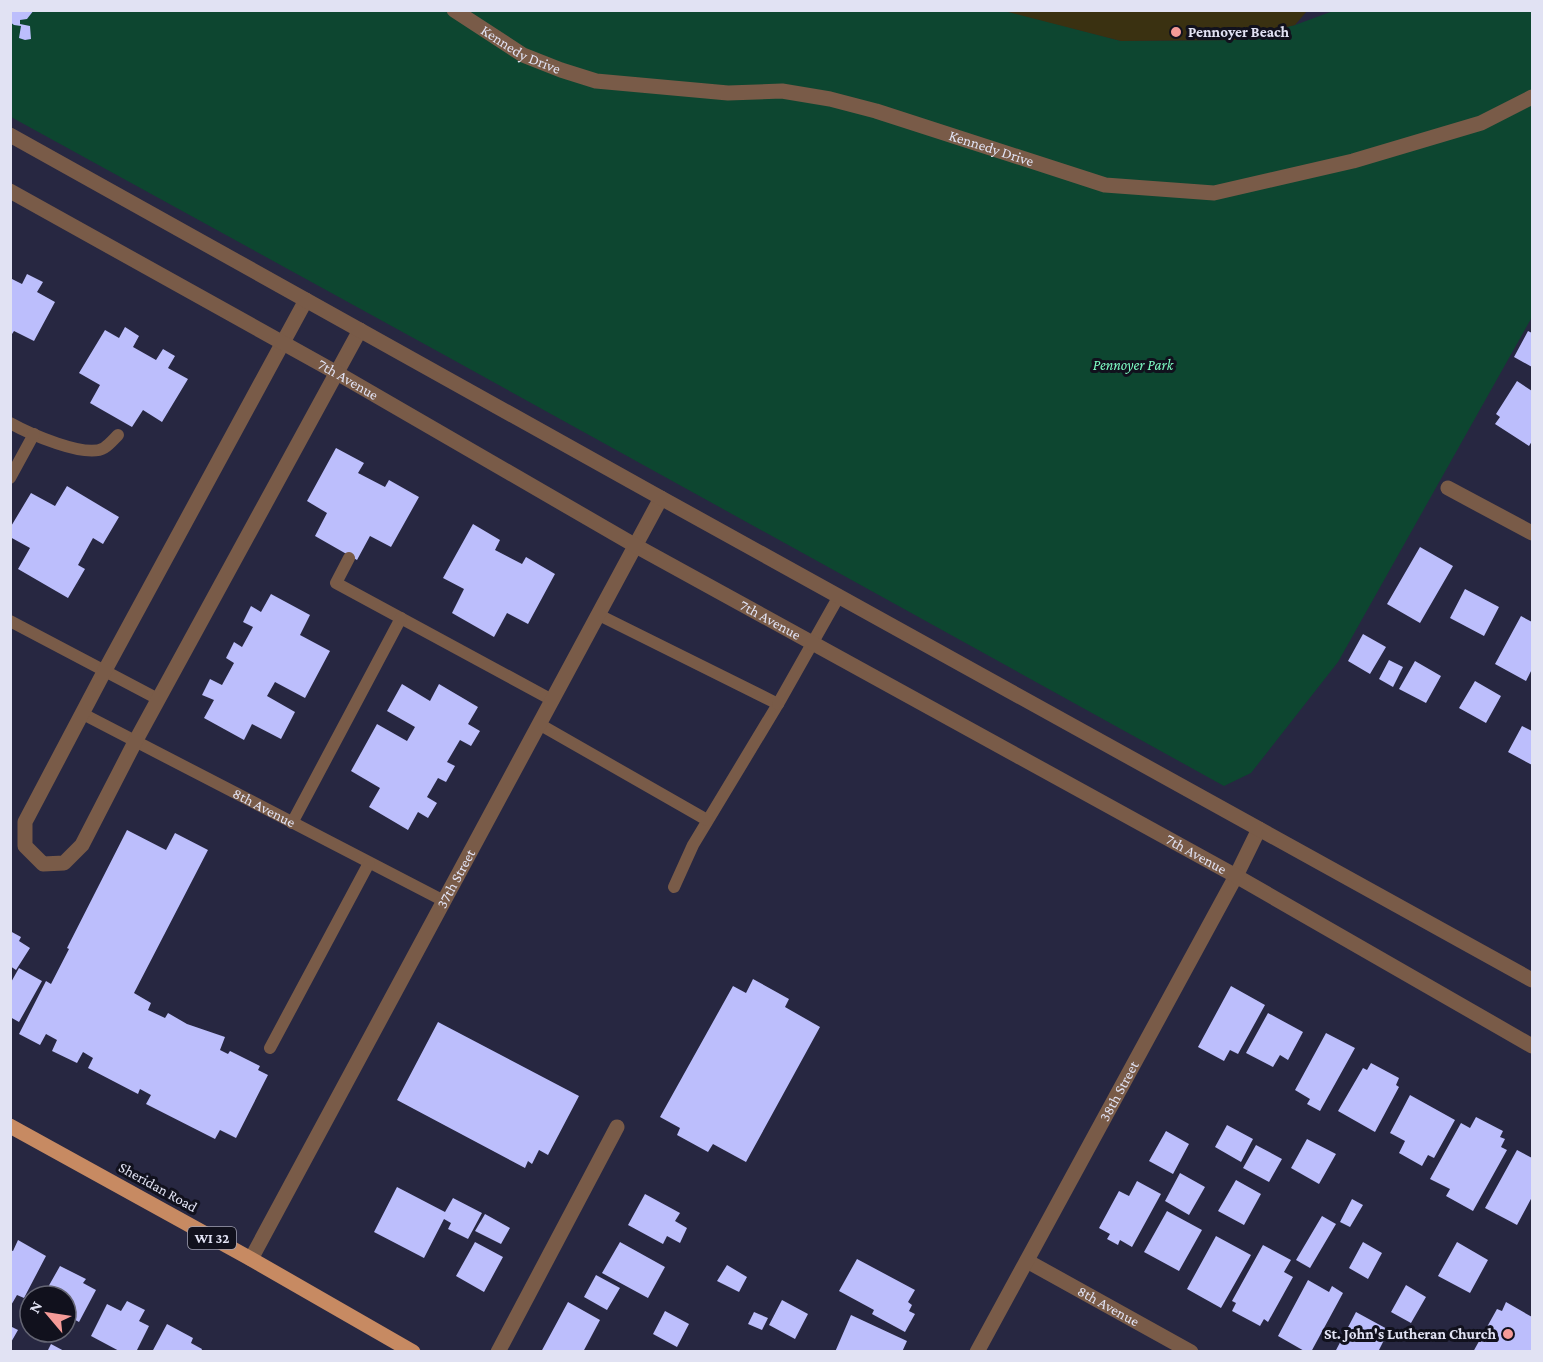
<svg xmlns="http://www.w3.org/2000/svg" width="1543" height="1362" font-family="'Crimson Pro',serif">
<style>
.green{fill:#0d4630}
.sand{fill:#3a3111}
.building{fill:#bcbefc}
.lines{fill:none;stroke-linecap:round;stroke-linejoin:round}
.service{stroke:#795b48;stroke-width:12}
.minor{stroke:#795b48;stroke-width:15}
.tertiary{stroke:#795b48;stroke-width:15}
.primary{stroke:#c78a62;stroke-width:15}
.poi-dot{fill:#f59b98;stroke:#11111d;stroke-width:2}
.labels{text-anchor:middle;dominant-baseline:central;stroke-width:6;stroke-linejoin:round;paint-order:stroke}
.shield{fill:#11111d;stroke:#a3a3b3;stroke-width:1.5}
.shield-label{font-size:14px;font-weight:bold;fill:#e1e2f3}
.poi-label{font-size:15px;font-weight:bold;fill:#e1e2f3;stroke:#11111d;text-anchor:start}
.street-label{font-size:15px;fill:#e1e2f3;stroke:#11111d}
.park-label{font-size:15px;font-style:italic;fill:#7efdc4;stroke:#11111d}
</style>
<rect width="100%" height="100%" fill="#272741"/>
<!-- green -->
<path class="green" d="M1004 10 1121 41 1235 40 1295 25 1333 11H1532V317L1338 662 1251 773 1224 786 448 357 11 117V11Z"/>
<!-- sand -->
<path class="sand" d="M1004 11H1307L1295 25 1235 40 1121 41Z"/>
<!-- building -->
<path class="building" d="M10 10H34L27 19 20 20V24L30 26 31 39 25 40 19 38 21 26 14 25 10 22Z
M27 274 43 282 37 292 55 302 34 341 14 331 10 337V278L22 284Z
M125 327 139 336 133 347 156 360 163 349 175 356 168 368 188 379 162 422 143 410 132 427 90 403 100 385 79 373 105 330 119 338Z
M1528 331 1532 333V367L1514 357Z
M1517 381 1532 391V441L1529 446 1495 424 1500 417 1496 414Z
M336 448 364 463 358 473 385 487 389 480 419 497 391 547 370 536 357 560 315 536 327 513 307 501Z
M67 486 119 517 103 544 93 538 78 565 85 569 68 598 18 569 30 548 10 537V528L31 493 55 506Z
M473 524 500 540 495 550 522 564 526 557 555 574 528 624 507 613 494 637 452 613 464 589 443 578Z
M1420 547 1453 566 1420 623 1387 604Z
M1465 589 1499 607 1484 636 1450 618Z
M271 594 310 615 300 635 330 651 305 698 275 682 267 696 295 712 281 739 252 724 244 740 204 718 214 700 202 695 210 679 222 685 234 663 226 658 234 642 242 647 253 627 243 622 251 606 261 612Z
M1521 616 1532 622V669L1526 681 1495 664Z
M1363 634 1386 647 1370 674 1348 661Z
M1389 660 1403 667 1393 687 1379 679Z
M1415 661 1441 676 1426 703 1399 689Z
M1475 681 1501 696 1486 723 1459 708Z
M402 684 430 701 439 684 478 707 468 724 480 731 471 746 460 740 447 762 455 766 446 782 438 778 427 797 437 803 428 818 418 812 408 830 369 807 380 788 351 771 377 724 407 741 415 727 387 711Z
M1522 726 1532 731V765L1508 752Z
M127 830 166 850 175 833 208 850 134 993 151 1003 148 1010 165 1018 168 1013 187 1024 225 1037 220 1050 228 1054 230 1051 260 1066 258 1070 268 1075 236 1138 220 1130 215 1139 146 1104 151 1095 140 1089 138 1094 88 1068 93 1058 83 1052 77 1063 52 1051 57 1040 46 1034 40 1045 19 1034 46 981 51 984 69 949 67 948Z
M10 931 21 937 19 941 30 948 16 970 10 966Z
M19 968 42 981 19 1022 10 1017V984Z
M753 979 789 999 785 1007 820 1027 746 1162 713 1144 708 1152 677 1135 680 1128 660 1117 733 986 746 993Z
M1231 986 1265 1005 1238 1054 1230 1050 1224 1061 1198 1047Z
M1268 1013 1303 1032 1288 1060 1280 1055 1273 1067 1246 1053Z
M438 1022 579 1096 548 1155 539 1150 532 1164 528 1161 525 1168 397 1100Z
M1326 1033 1355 1048 1320 1111 1307 1104 1310 1099 1295 1090Z
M1371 1063 1399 1078 1396 1085 1399 1087 1375 1132 1338 1111 1363 1068 1367 1070Z
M1410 1095 1455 1120 1434 1158 1428 1155 1422 1166 1399 1153 1405 1141 1390 1133Z
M1476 1117 1503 1131 1500 1137 1505 1139 1501 1147 1507 1150 1473 1211 1446 1196 1450 1189 1430 1179 1461 1123 1470 1128Z
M1227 1125 1253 1139 1241 1162 1215 1147Z
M1166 1131 1189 1144 1173 1174 1149 1161Z
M1307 1139 1336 1154 1319 1184 1291 1168Z
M1256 1145 1282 1159 1269 1182 1243 1168Z
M1517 1150 1532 1158V1197L1517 1225 1485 1208Z
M1180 1173 1205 1187 1189 1215 1165 1201Z
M1236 1180 1261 1194 1244 1225 1218 1211Z
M1137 1181 1161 1194 1132 1247 1120 1240 1118 1245 1107 1239 1110 1234 1099 1228 1119 1191 1129 1196Z
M397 1187 445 1212 453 1198 482 1213 468 1239 448 1229 451 1223 444 1219 424 1258 374 1232Z
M645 1194 680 1213 675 1221 687 1228 680 1243 667 1236 663 1244 628 1225Z
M1352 1199 1363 1205 1350 1227 1340 1222Z
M1167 1211 1202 1230 1179 1271 1144 1252Z
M485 1214 510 1228 501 1244 475 1231Z
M1322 1216 1336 1224 1310 1268 1296 1260Z
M1216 1236 1251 1255 1221 1308 1187 1289Z
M18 1240 46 1256 24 1298 17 1295 10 1307V1250L13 1251Z
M475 1242 503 1257 484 1292 456 1276Z
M620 1242 665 1267 648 1298 602 1273Z
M1363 1242 1382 1253 1368 1279 1349 1268Z
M1457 1242 1488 1260 1470 1293 1438 1276Z
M1263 1245 1291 1260 1284 1272 1293 1277 1268 1322 1264 1319 1260 1326 1232 1311 1236 1303 1232 1301Z
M857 1259 915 1290 908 1302 912 1305 909 1311 915 1314 905 1332 872 1314 874 1310 839 1291Z
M727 1265 747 1277 739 1292 717 1281Z
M60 1266 86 1279 83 1283 96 1290 79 1322 68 1316 66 1321V1296H43Z
M596 1275 620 1288 607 1310 584 1297Z
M1308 1280 1329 1292 1332 1286 1343 1293 1311 1352H1306L1278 1336Z
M1406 1285 1426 1297 1411 1323 1391 1312Z
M782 1300 808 1314 795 1339 769 1325Z
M127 1301 145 1310 139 1321 149 1326 136 1352H121L91 1336 107 1304 121 1311Z
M568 1302 600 1320 583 1352H541Z
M1506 1302 1532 1317V1352H1473L1497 1309 1502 1311Z
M665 1311 689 1324 677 1347 653 1334Z
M754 1312 768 1318 762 1330 748 1324Z
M1356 1312 1389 1330 1378 1352H1335Z
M851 1315 907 1341 902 1352H835Z
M167 1324 193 1338 191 1343 202 1349 201 1352H152Z
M10 1326 18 1330 10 1344Z
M51 1344 66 1352H47Z"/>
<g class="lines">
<!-- service -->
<g class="service">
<path d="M10 423C28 433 86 459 104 448 109 445 114 439 118 435"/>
<path d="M10 478 34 434"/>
<path d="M349 558 336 583 552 700"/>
<path d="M599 615 778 704 693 845 674 887"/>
<path d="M10 621 158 699"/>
<path d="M778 704 839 596"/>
<path id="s1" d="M83 714 444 901"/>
<path d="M539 724 707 820"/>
<path d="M292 823 401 618"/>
<path d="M270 1048 369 863"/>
</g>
<!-- minor -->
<g class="minor">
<path id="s2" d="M454 10 523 55 561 70 596 81 728 93 782 91 830 99 876 111 1105 185 1214 193 1353 161 1481 123 1532 97"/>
<path d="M306 300 104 672 25 822V846L43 864 64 863 82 845 135 742 360 330"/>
<path d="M1448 488 1532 533"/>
<path id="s3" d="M251 1259 661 498"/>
<path id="s4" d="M1027 1261 1191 1352"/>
<path d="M498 1352 617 1127"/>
<path id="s5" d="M977 1352 1236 876 1259 829"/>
</g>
<!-- tertiary -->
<g class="tertiary">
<path d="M10 135 661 498 1532 980"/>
<path id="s6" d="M10 191 337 373 636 546 1236 876 1532 1046"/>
</g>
<!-- primary -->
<path class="primary" d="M10 1126 251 1259 413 1352"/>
</g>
<!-- markers -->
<g class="poi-dot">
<circle cx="1176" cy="32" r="6"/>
<circle cx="1508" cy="1334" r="6"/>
</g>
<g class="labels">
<!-- shield labels -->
<rect class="shield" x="188" y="1227" width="48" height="22" rx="4.5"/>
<g class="shield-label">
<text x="212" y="1238">WI 32</text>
</g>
<!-- poi labels -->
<g class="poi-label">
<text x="1188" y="32">Pennoyer Beach</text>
<text x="1496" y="1334" text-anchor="end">St. John's Lutheran Church</text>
</g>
<!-- street labels -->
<g class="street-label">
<text stroke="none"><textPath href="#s2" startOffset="78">Kennedy Drive</textPath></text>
<text stroke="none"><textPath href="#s2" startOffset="564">Kennedy Drive</textPath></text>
<text stroke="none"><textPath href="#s6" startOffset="387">7th Avenue</textPath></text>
<text stroke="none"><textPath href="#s6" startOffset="873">7th Avenue</textPath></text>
<text stroke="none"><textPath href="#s1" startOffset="204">8th Avenue</textPath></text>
<text stroke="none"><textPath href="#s6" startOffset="1359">7th Avenue</textPath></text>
<text stroke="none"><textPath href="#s3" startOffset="432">37th Street</textPath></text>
<text stroke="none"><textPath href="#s5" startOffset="297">38th Street</textPath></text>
<text transform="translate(158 1187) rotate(29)">Sheridan Road</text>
<text stroke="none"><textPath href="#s4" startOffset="93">8th Avenue</textPath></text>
</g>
<!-- park labels -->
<g class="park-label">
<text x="1133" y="365">Pennoyer Park</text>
</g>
</g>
<!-- border -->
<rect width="1543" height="1362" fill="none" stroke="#e1e2f3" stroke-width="24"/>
<!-- north arrow -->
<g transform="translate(48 1314) rotate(299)"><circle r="28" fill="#11111d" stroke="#646573" stroke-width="1.5"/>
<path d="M0-4.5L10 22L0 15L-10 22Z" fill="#f59b98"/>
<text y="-9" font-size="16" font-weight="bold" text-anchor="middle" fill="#e1e2f3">N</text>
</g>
</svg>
